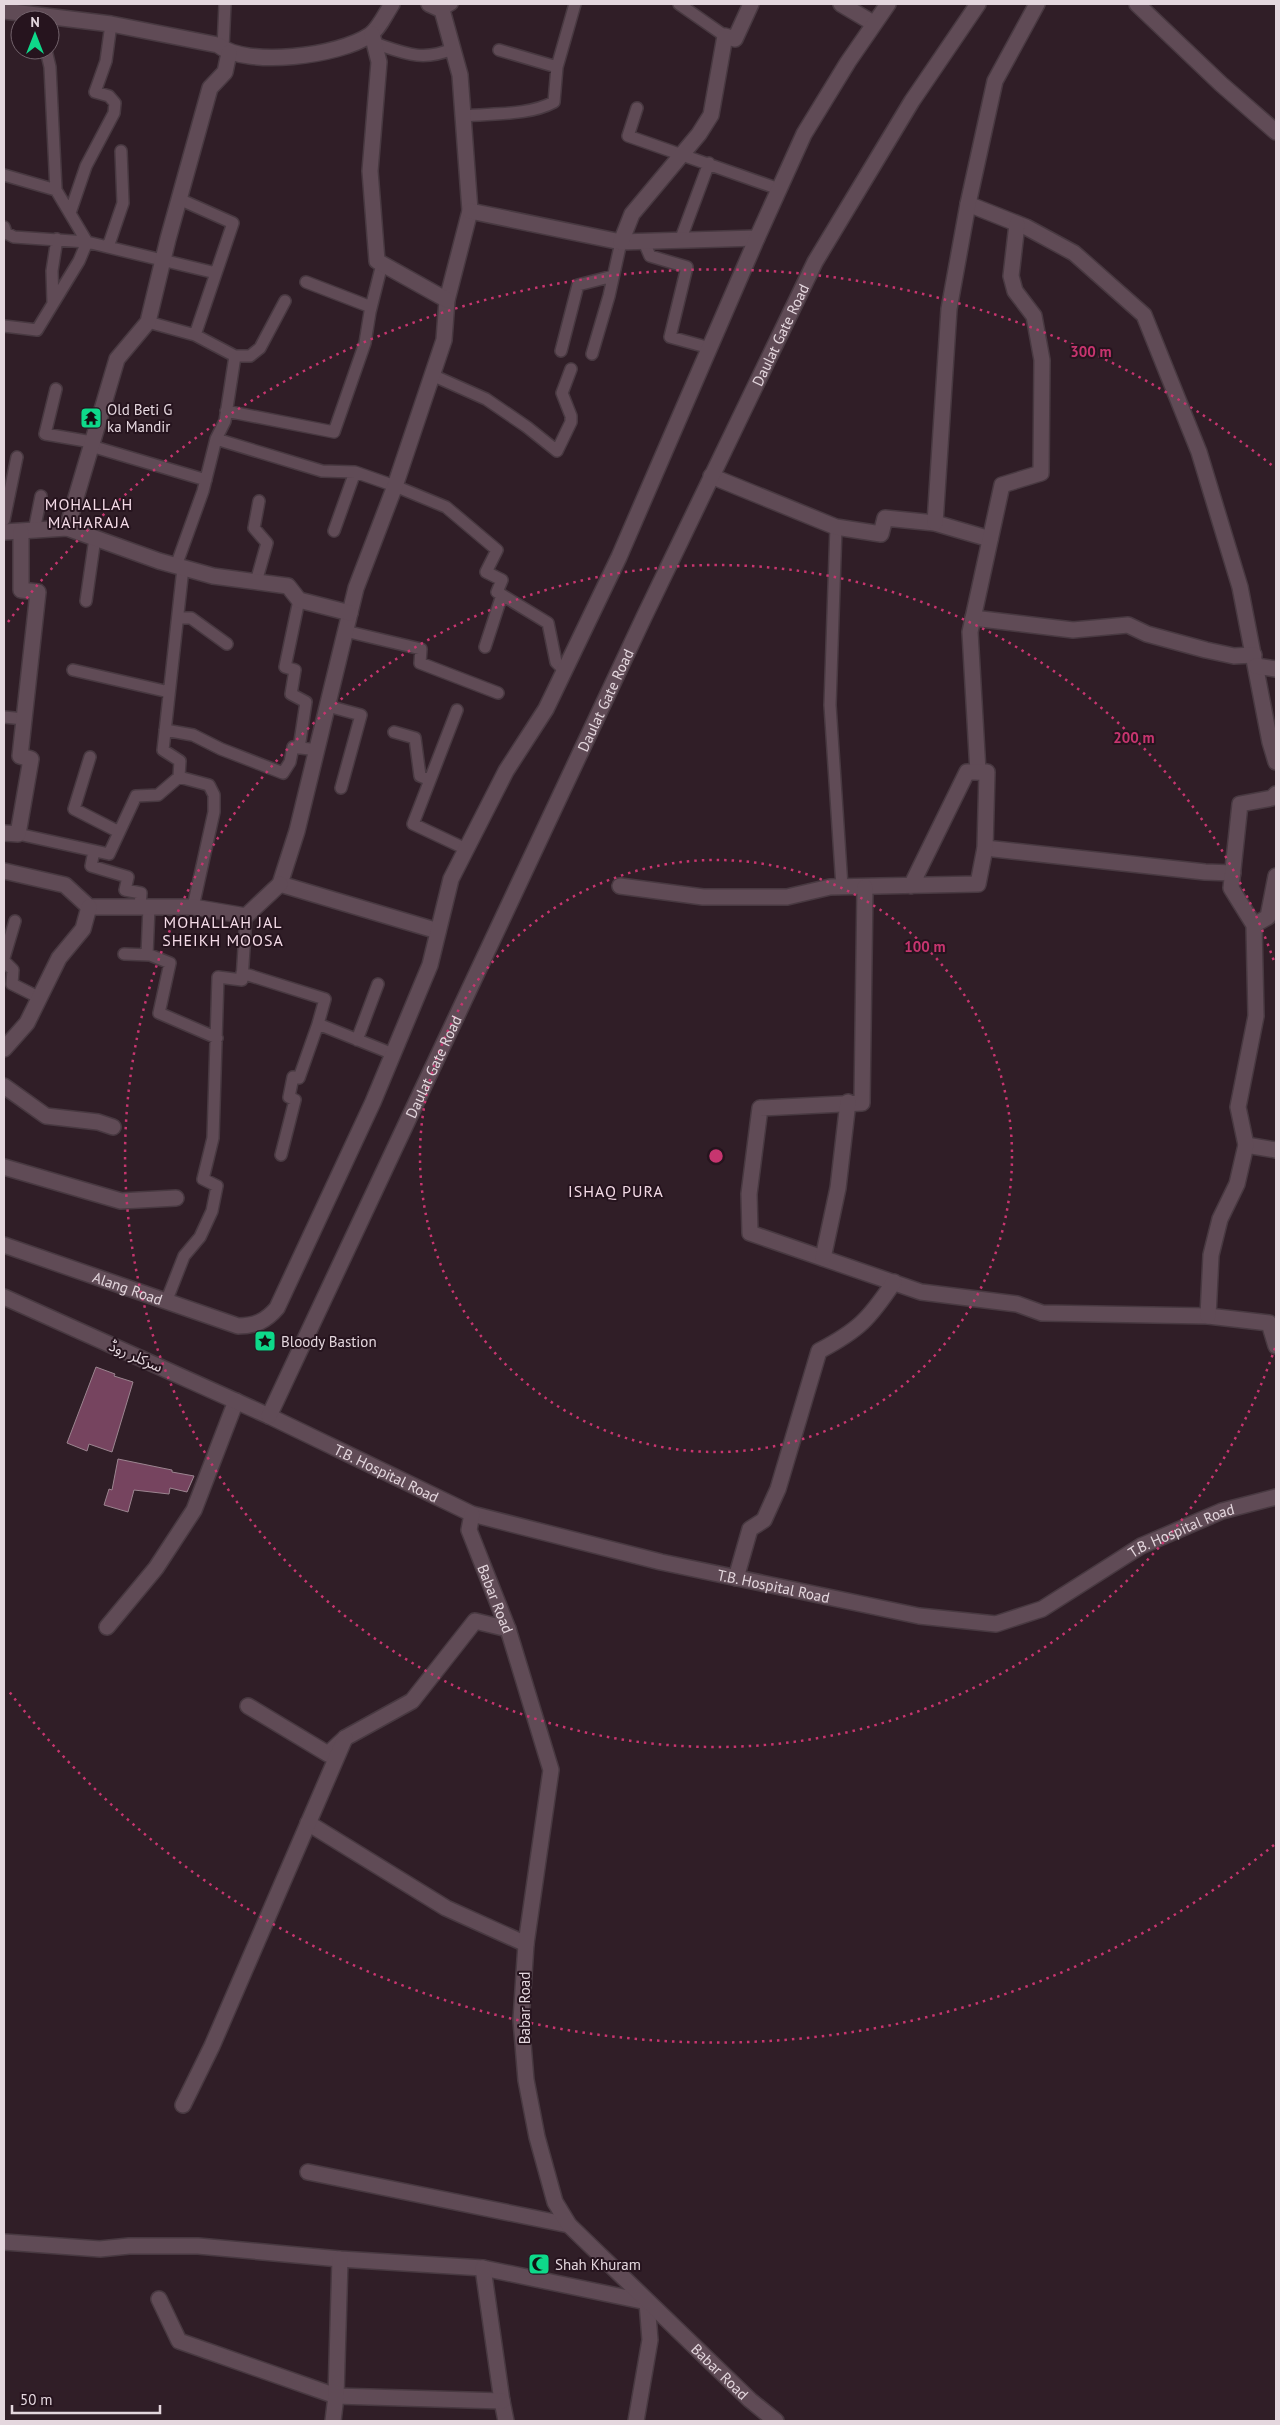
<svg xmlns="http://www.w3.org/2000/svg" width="1280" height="2425" font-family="'PT Sans','Noto Sans Arabic',sans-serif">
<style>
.building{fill:#76445f;stroke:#9c8590}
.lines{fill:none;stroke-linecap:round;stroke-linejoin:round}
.lane-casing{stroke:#483941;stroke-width:14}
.street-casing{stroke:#483941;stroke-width:18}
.secondary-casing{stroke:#483941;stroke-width:18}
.lane{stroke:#604b56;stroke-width:11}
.street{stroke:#604b56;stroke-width:15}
.secondary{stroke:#604b56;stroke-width:15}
.ring{fill:none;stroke:#c7356f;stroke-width:2.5;stroke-dasharray:2.5 5}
.labels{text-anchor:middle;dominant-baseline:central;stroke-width:4;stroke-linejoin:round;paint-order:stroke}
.street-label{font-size:15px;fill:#e4d7de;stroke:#26141e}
.poi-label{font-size:15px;fill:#e4d7de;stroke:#26141e;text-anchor:start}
.neighbourhood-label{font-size:16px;letter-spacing:1px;fill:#f4dbe7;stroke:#26141e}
.centre{fill:#c7356f;stroke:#26141e;stroke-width:2.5}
.ring-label{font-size:15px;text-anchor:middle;font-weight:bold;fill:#c7356f;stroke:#26141e;stroke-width:4;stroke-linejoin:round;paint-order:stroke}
</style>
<rect width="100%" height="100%" fill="#301e27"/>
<!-- building -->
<path class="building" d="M96 1367 115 1374 114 1376 133 1382 112 1452 89 1444 87 1451 67 1443Z
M118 1459 162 1468 172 1470V1472L194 1476 187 1492 170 1488 169 1494 134 1490 128 1512 104 1505 109 1489 112 1490Z"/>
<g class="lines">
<!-- lane casing -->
<g class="lane-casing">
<path id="lane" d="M679 4 725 36
M442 10 452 4
M374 43C404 53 422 62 452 49
M223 48 225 4
M46 50 50 67 56 190
M499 50 557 67
M637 108 628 136 779 189
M463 116C492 113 528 116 554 102L557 67 575 4
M4 175 56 190 87 242 216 273
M179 199 233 223 195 335
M70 213 86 166 114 113 115 103 109 96 95 92 106 61 111 24
M4 227 6 233 14 237 87 242 79 261 37 330 4 326
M680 241 709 163
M644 242 650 256 687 267 670 337 710 348
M108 247 123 203 121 151
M306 282 371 307
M53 302 52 271 57 239
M148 322 195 335 235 356H250L260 348 285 301
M561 351 578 285 613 276
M592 354 609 296 621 242
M432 375 486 399 527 427 557 451 571 422V416L562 393 571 369
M56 389 45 434 92 442
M226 411 334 432 365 343 370 312 382 264
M216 439 322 471 355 472 395 486 446 507 497 550 486 572 502 580 497 592 548 623 556 662 564 670
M91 446 206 480
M4 520 17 457
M836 527 830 705 842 887
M34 531 41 496
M334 531 355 472
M176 566 203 491 216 439 225 421 235 356
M183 568 163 750 180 761 179 777 209 785 214 795V812L193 907
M256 582 267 543 254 528 259 501
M86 601 95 538
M178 618H191L227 644
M345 631 421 649 420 663 498 693
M485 647 502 595
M73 670 169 692
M328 706 361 715 341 788
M457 710 413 824 466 849
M4 717 24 719
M165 730 193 735 221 749 283 773 290 762 293 747 317 750
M394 732 415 738 420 776 430 780
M299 748 306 702 291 694 295 670 285 667 299 600
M90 757 74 809 119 832
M18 834 109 854 136 796 158 795 179 777
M94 851 91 866 128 877 125 890 141 893 140 907
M124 954 150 955 170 963 159 1013 217 1038
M147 955 149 907
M4 958 15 921
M4 961 13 970 12 984 40 998
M242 973 325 999 318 1024 393 1054
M357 1040 378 984
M281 1155 295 1100 289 1097 293 1077 299 1078 318 1024
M166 1302 184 1256 200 1237 212 1211 217 1186 203 1179 213 1138 218 977 242 980 246 916"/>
</g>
<!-- street casing -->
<g class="street-casing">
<g id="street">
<path d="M429 4 442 10 460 75 470 211 447 300 444 340 395 486 356 588 297 831 280 884 438 931"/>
<path d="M841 4 873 23"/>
<path d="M1137 4 1221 84 1276 132"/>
<path d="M4 11 111 24 218 45C247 68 339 56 370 35 379 29 386 13 392 4"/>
<path d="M372 34 379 62 370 171 377 261 447 300"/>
<path d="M968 204 1026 227 1074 253 1144 315 1199 452 1240 587 1270 742 1276 762"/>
<path d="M470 211 621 242 757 238"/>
<path d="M621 242 632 214 699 134 711 115 725 36 735 39 751 4"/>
<path d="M711 476 836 527 881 534 885 518 935 523 990 539"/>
<path d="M935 523 949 309 968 204 995 81 1037 4"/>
<path d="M67 528 117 359 148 322 168 239 210 88 225 72 229 53"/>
<path d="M4 532 67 528 159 561 213 576 288 586 299 600 350 613"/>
<path d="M973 618 1073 630 1128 625 1147 634 1206 650 1234 656 1254 655"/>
<path d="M1256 666 1276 669"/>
<path d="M978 772 970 632 1002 485 1041 473 1042 360 1034 316 1015 291 1011 276 1017 224"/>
<path d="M4 833 18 834 31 759 20 756 38 592 21 590V532"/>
<path d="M985 848 1205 872 1233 873"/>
<path d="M4 871 65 885 89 907H193L246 916 280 884"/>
<path d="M620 886 703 897H787L830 887 978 884 985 848 987 772H967L911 886"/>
<path d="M865 887 862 1103 760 1108 749 1194 750 1233 921 1292 1017 1304 1042 1313 1208 1316 1269 1323 1276 1346"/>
<path d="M1254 925 1268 917 1276 876"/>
<path d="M4 1049 27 1023 59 958 83 929 89 907"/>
<path d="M4 1086 46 1116 98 1122 113 1127"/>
<path d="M1246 1145 1276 1150"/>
<path d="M4 1167 121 1201 176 1198"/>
<path id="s1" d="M4 1245 238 1326C255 1326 266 1321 277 1308L373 1102 430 965 451 879 506 771 546 709 619 557 757 238 804 134 848 62 888 4"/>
<path d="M823 1258 838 1188 848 1102"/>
<path d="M1208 1316 1211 1255 1220 1219 1237 1184 1246 1145 1238 1107 1256 1016 1254 925 1231 888 1240 804 1272 798 1276 794"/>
<path d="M736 1578 750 1529 764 1520 778 1489 819 1351C859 1330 869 1319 894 1282"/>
<path d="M107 1627 156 1568 194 1510 236 1401"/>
<path d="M248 1706 328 1754 345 1738 412 1701 475 1621 508 1629"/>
<path d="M308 1823 446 1908 526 1944"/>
<path d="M183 2105 212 2046 345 1738"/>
<path d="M308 2172 569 2225"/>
<path d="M4 2242 100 2249 129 2246H198L340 2259 483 2268 647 2302 650 2340 636 2421"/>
<path d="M483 2268 502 2401 506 2421"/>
<path d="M159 2299 179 2341 336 2396 502 2401"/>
<path d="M333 2421 336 2396 340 2259"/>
</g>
</g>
<!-- secondary casing -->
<g class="secondary-casing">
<g id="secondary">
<path id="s2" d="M4 1297 269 1416 472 1514 661 1562 919 1616 996 1624 1042 1609 1141 1546 1222 1511 1276 1497"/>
<path id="s3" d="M269 1416 644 617 815 262 912 101 978 4"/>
<path id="s4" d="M472 1514 469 1530 508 1629 551 1770 526 1944 521 2020 526 2080 537 2137 555 2202 569 2225 750 2400 776 2421"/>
</g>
</g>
<!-- lane -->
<use href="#lane" class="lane"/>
<!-- street -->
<use href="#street" class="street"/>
<!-- secondary -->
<use href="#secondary" class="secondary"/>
</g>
<!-- distance rings -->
<g class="ring">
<circle cx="716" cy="1156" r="296"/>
<path d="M1275 1348A591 591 0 1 1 1275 964"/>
<path d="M1274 1845A887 887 0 0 1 8 1690M8 622A887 887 0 0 1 1274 467"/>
</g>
<!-- icons -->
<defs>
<g id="temple-square" transform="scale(1.125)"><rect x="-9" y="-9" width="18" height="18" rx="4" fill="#0ed98a" stroke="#26141e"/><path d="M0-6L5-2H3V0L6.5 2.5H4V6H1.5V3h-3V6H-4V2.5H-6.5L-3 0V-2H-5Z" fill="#111"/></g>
<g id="sight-square" transform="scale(1.125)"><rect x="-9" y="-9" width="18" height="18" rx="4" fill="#0ed98a" stroke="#26141e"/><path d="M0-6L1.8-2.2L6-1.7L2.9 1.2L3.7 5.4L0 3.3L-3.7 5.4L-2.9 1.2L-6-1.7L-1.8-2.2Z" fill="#111"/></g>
<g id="mosque-square" transform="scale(1.125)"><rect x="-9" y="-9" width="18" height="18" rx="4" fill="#0ed98a" stroke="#26141e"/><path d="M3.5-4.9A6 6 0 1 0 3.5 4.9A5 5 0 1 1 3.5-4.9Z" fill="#111"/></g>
</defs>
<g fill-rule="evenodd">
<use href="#temple-square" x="91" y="418"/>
<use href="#sight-square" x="265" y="1341"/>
<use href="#mosque-square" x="539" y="2264"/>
</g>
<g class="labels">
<!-- street labels -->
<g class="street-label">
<text stroke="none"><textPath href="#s3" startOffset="1196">Daulat Gate Road</textPath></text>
<text stroke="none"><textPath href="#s3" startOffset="791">Daulat Gate Road</textPath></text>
<text stroke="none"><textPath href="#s3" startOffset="386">Daulat Gate Road</textPath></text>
<text stroke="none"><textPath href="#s1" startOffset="131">Alang Road</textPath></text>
<text transform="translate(136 1356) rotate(24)">سرکلر روڈ</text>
<text stroke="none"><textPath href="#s2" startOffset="421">T.B. Hospital Road</textPath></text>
<text stroke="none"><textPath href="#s2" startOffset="1261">T.B. Hospital Road</textPath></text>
<text stroke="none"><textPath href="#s2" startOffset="826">T.B. Hospital Road</textPath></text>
<text stroke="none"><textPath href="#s4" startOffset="90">Babar Road</textPath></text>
<text transform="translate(524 2008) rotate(-90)">Babar Road</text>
<text stroke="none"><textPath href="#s4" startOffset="945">Babar Road</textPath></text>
</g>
<!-- poi labels -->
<g class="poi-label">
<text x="107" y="409">Old Beti G<tspan x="107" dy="17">ka Mandir</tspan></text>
<text x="281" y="1341">Bloody Bastion</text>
<text x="555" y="2264">Shah Khuram</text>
</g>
<!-- neighbourhood labels -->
<g class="neighbourhood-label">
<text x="89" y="504">MOHALLAH<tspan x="89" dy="18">MAHARAJA</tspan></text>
<text x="223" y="922">MOHALLAH JAL<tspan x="223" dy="18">SHEIKH MOOSA</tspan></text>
<text x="616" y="1191">ISHAQ PURA</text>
</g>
</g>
<circle cx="716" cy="1156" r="8" class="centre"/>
<g class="ring-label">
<text x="1091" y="357">300 m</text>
<text x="1134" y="743">200 m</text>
<text x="925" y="952">100 m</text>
</g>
<!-- border -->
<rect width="1280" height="2425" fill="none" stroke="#e4d7de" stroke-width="10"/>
<!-- north arrow -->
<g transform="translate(35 35)"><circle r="24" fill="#26141e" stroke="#72626b"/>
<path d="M0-4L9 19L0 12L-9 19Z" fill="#0ed98a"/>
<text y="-8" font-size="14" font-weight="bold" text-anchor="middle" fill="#e4d7de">N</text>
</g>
<!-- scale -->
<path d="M12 2405v8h148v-8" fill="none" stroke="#e4d7de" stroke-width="2.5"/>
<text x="20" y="2405" font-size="15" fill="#e4d7de" stroke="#26141e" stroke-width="4" paint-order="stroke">50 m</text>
</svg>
